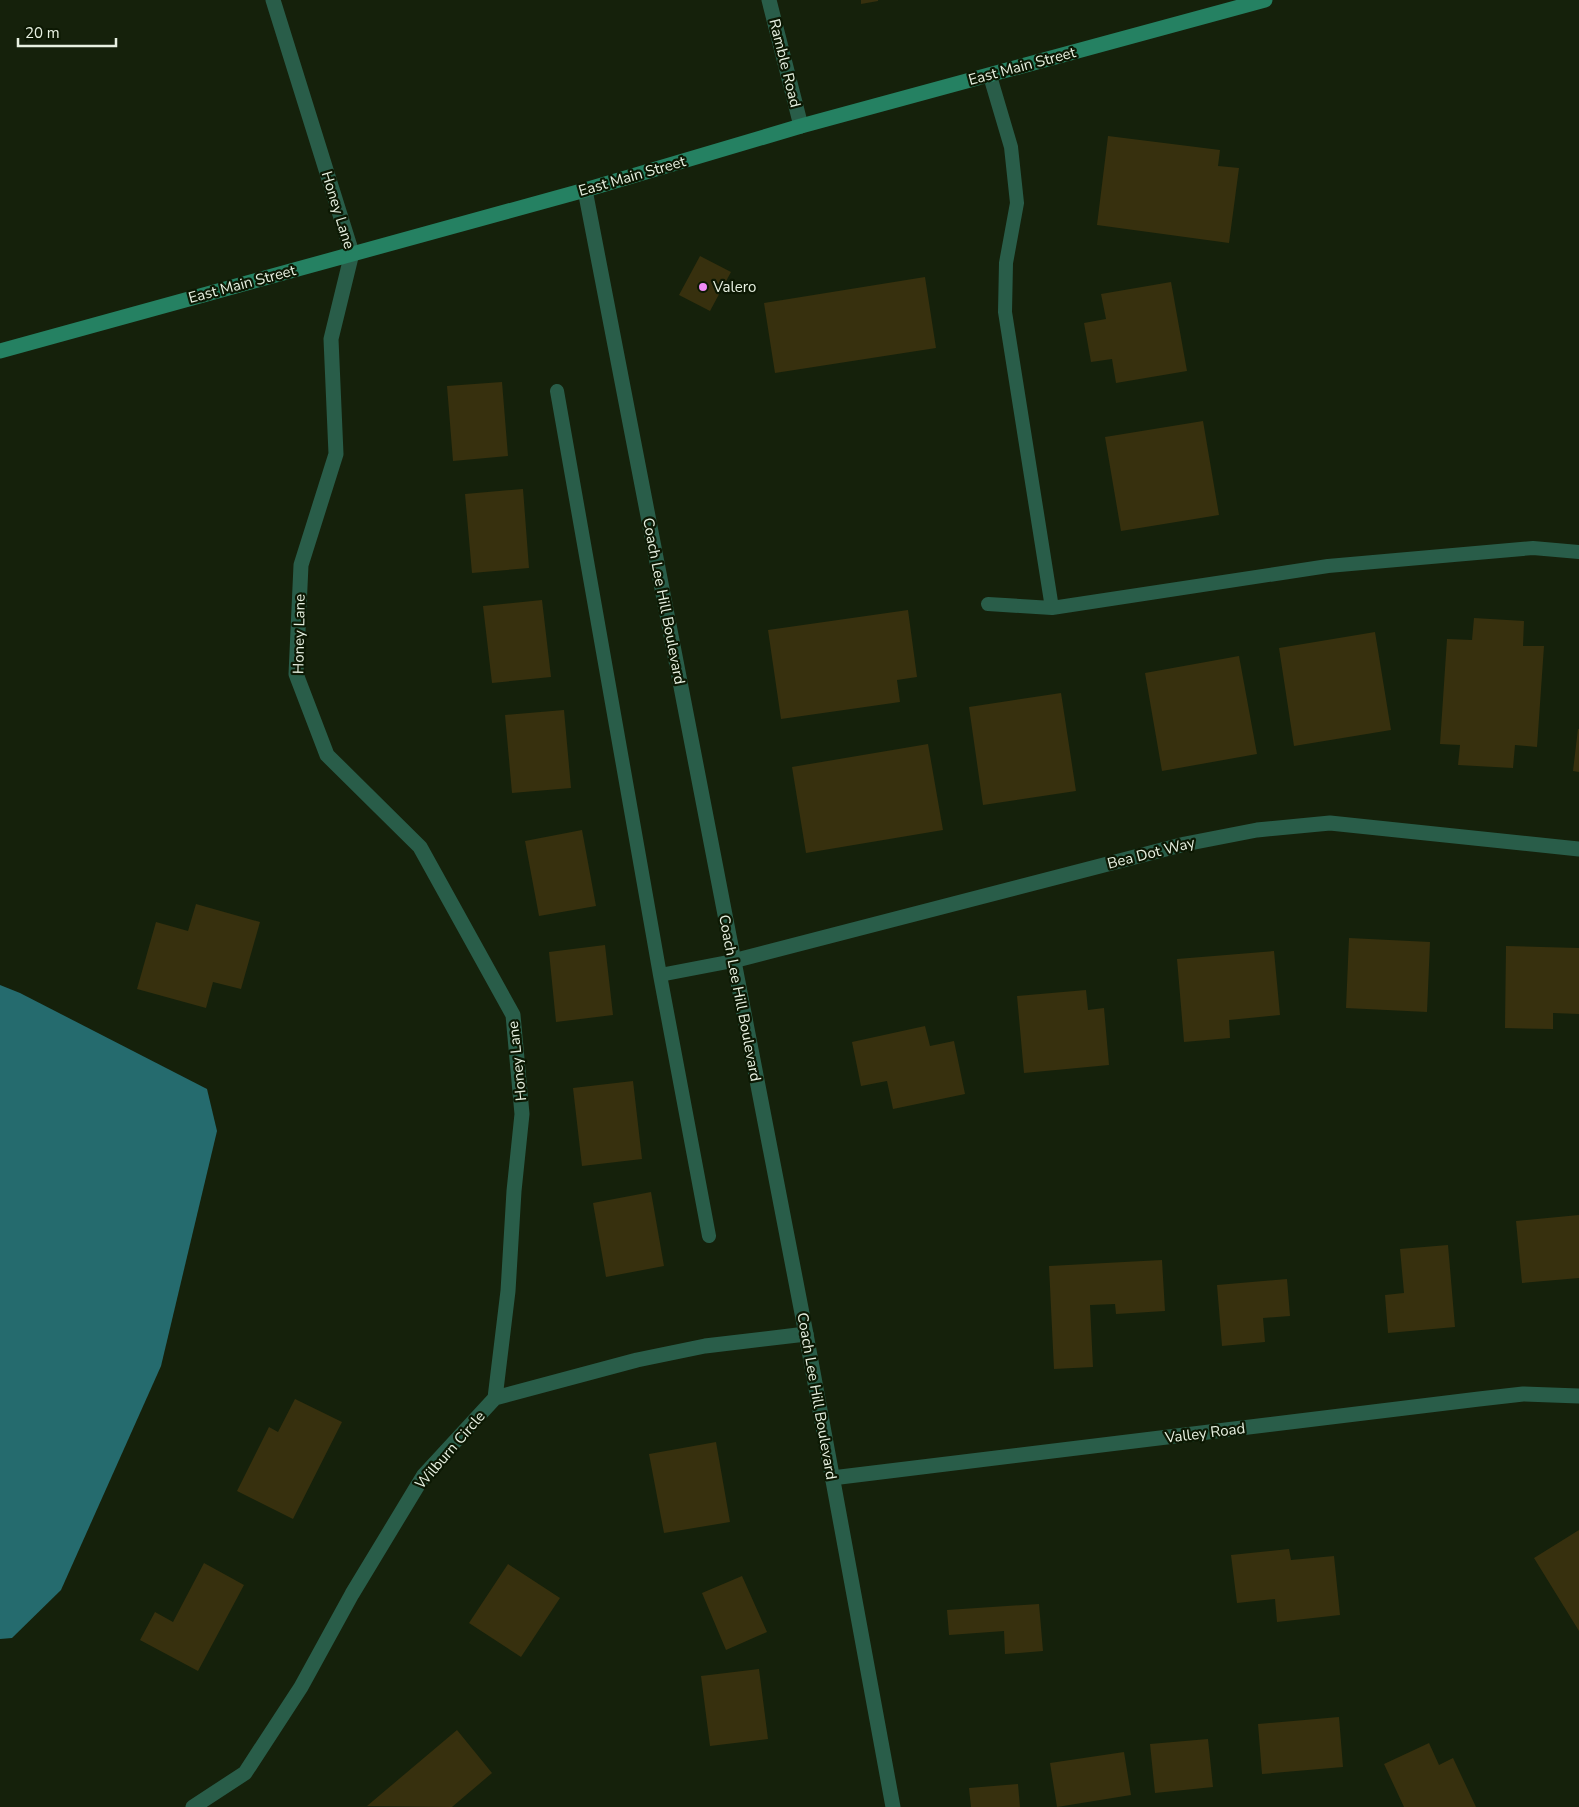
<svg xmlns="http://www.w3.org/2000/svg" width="1579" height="1807" font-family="'Nunito Sans',sans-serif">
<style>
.water{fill:#256b6e}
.building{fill:#37300e}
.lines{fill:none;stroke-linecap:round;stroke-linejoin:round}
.service{stroke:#295d49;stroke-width:14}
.minor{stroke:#295d49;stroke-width:15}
.tertiary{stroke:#295d49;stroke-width:15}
.secondary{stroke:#258162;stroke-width:15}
.poi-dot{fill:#f08bf5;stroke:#0c1803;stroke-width:2}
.labels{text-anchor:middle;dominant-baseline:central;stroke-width:4.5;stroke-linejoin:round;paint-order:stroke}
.street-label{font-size:15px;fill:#e7f0e1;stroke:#0c1803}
.poi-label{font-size:15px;fill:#e7f0e1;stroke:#0c1803;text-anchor:start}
</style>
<rect width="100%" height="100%" fill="#15210b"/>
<!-- water -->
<path class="water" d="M0 985 20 993 207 1089 217 1131 161 1366 61 1590 12 1638 0 1639Z"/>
<!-- building -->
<path class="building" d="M861 0H878V1L861 4Z
M1108 136 1220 150 1218 166 1239 168 1229 243 1097 225Z
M700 256 731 272 710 311 679 295Z
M925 277 936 348 775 373 764 303Z
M1171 282 1187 371 1116 383 1112 359 1091 362 1084 323 1106 319 1101 294Z
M502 382 508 456 453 461 447 386Z
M1203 421 1219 515 1121 531 1105 437Z
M523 489 529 568 472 573 465 494Z
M542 600 551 677 492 683 483 606Z
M908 610 917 677 897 680 900 702 781 719 768 630Z
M1474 618 1524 621 1523 646H1544L1537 747 1515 745 1513 768 1458 765 1460 745 1440 744 1447 639 1472 640Z
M1375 632 1391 730 1294 746 1279 648Z
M1239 656 1257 754 1162 771 1145 673Z
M1061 693 1076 791 983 805 969 707Z
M564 710 571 788 512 793 505 715Z
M1578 729H1579V772L1573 771Z
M928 744 943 830 806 853 792 767Z
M582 830 596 906 539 916 525 841Z
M196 904 260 922 241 989 213 982 206 1008 137 989 156 922 188 931Z
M1349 938 1430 942 1427 1012 1346 1008Z
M605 945 613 1015 556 1022 549 952Z
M1506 946 1579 948V1014L1553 1013V1029L1505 1028Z
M1274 951 1280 1015 1229 1020 1230 1038 1184 1042 1177 959Z
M1086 990 1088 1010 1104 1008 1109 1065 1024 1073 1017 996Z
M925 1026 930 1046 954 1041 965 1094 893 1109 887 1081 861 1086 852 1042Z
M633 1081 642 1159 582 1166 573 1088Z
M651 1192 664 1266 606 1277 593 1203Z
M1579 1215V1278L1522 1283 1516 1221Z
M1448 1245 1455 1327 1388 1333 1385 1295 1404 1293 1400 1249Z
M1162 1260 1165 1311 1116 1314 1115 1304 1090 1305 1093 1367 1054 1369 1049 1266Z
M1287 1279 1290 1316 1263 1318 1265 1342 1222 1346 1217 1285Z
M295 1399 342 1422 293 1519 237 1491 269 1427 278 1432Z
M716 1442 730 1522 664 1533 649 1454Z
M1579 1530V1631L1534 1558Z
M1289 1549 1291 1560 1334 1556 1340 1615 1277 1622 1275 1599 1237 1603 1231 1555Z
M204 1563 244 1585 198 1671 140 1640 155 1612 173 1622Z
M508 1564 560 1598 521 1657 469 1623Z
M742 1576 767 1632 726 1650 702 1593Z
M1039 1604 1043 1651 1005 1654 1004 1631 949 1635 947 1610Z
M759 1669 768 1739 710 1746 701 1676Z
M1339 1717 1343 1767 1262 1774 1258 1724Z
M457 1730 492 1773 452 1807 367 1806Z
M1208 1739 1213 1787 1155 1793 1150 1744Z
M1429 1743 1439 1765 1453 1758 1476 1807H1404L1384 1764Z
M1124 1752 1131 1795 1057 1807 1050 1763Z
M1018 1784 1020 1807H971L969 1788Z"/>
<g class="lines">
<!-- service -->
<path class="service" d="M990 76 1011 147 1017 203 1006 263 1005 312 1052 608
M557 391 660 975 709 1236
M988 604 1052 608 1328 566 1533 548 1579 552
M660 975 733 961"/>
<!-- minor -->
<path class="minor" d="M273 0 352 253 331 339 336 454 301 565 296 674 327 755 420 847 513 1015 522 1114 514 1191 508 1291 495 1398
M769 0 801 126
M733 961 1185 844 1257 830 1330 823 1579 849
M832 1478 1479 1399 1523 1394 1579 1396
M193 1807 245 1773 301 1687 352 1594 424 1475 495 1398 637 1360 705 1346 806 1334"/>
<!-- tertiary -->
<path class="tertiary" d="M585 190 806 1334 893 1807"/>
<!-- secondary -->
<path class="secondary" d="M0 351 585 190 801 126 1265 0"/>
</g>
<!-- markers -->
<circle class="poi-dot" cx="703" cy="287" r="5"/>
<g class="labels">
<!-- street labels -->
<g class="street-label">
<text transform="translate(785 63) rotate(76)">Ramble Road</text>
<text transform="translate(1022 66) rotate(-15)">East Main Street</text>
<text transform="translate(632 176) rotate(-16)">East Main Street</text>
<text transform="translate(338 210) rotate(73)">Honey Lane</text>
<text transform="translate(242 284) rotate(-15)">East Main Street</text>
<text transform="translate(664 601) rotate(79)">Coach Lee Hill Boulevard</text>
<text transform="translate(299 634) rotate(-89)">Honey Lane</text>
<text transform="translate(1151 853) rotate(-14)">Bea Dot Way</text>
<text transform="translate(740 998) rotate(79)">Coach Lee Hill Boulevard</text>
<text transform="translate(517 1061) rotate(-96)">Honey Lane</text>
<text transform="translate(817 1396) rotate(80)">Coach Lee Hill Boulevard</text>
<text transform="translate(1205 1433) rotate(-7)">Valley Road</text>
<text transform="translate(450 1450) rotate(-49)">Wilburn Circle</text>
</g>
<!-- poi labels -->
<g class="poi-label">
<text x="713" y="287">Valero</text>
</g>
</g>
<!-- scale -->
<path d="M18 38v8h98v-8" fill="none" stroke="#e7f0e1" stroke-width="2.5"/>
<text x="25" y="38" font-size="15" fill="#e7f0e1" stroke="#0c1803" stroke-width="4" paint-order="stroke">20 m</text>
</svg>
